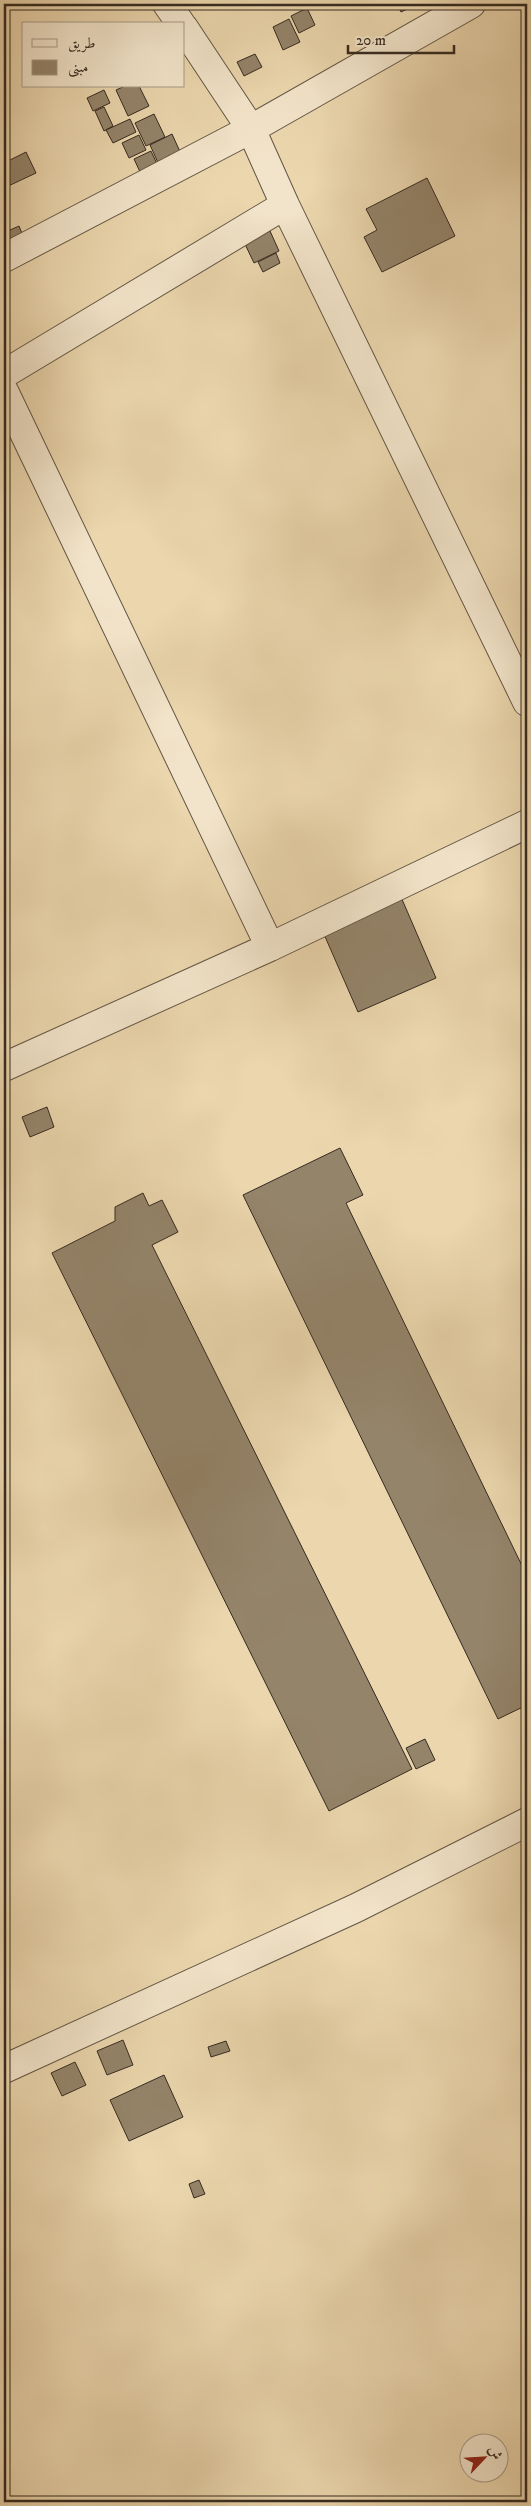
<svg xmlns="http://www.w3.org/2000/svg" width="531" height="2506" font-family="'IM FELL DW Pica',Amiri,serif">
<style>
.building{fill:#94846a;stroke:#362b21}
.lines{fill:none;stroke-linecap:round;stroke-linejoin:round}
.minor-casing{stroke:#635644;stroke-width:30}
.minor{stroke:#f2e4ca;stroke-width:28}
</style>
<rect width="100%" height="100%" fill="#ebd6ad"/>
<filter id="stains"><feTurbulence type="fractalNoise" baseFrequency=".004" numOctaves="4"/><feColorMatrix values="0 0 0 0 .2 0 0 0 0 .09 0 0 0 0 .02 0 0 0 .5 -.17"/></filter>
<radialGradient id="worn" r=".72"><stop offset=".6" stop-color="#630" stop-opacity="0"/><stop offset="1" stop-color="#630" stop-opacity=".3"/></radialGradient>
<!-- building -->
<path class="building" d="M397 4H418L401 12Z
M307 8 315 25 299 33 291 16Z
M289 19 300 42 283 50 273 27Z
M255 54 262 67 244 76 237 62Z
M125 86H139L149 106 128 116 116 90Z
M104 90 110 103 93 111 87 98Z
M104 107 113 126 104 131 95 111Z
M154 114 165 137 146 146 135 123Z
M130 119 136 132 113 143 106 130Z
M172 134 182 156 160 167 150 145Z
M139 135 146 150 129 158 122 143Z
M151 151 158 166 141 174 134 159Z
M26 152 36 173 4 188V163Z
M427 178 455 236 382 272 364 237 377 230 366 209Z
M4 216 10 230 19 226 23 236 4 245Z
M270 231 279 251 254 263 244 242Z
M276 253 280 263 263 272 258 262Z
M401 897 436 978 358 1012 323 932Z
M47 1107 54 1127 30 1137 22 1117Z
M340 1148 363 1195 346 1203 527 1576V1705L498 1719 243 1195Z
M143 1193 149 1206 162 1200 178 1232 152 1245 412 1769 329 1811 52 1253 115 1221V1207Z
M425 1739 435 1760 416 1769 406 1748Z
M123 2040 133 2065 107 2075 97 2051Z
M226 2041 230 2051 211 2057 208 2047Z
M75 2062 86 2085 62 2096 51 2073Z
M164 2075 183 2117 129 2141 110 2100Z
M199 2180 205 2194 194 2198 189 2184Z"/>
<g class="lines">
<!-- minor casing -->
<g class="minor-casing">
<path id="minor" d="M167 4 181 24
M184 28 251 129 285 205 527 702
M4 258 251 129 471 4
M4 374 285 205
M4 391 270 947
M4 1067 270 947 527 824
M4 2069 356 1908 527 1822"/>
</g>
<!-- minor -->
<use href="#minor" class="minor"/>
</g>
<!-- margin -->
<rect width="531" height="2506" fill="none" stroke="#ebd6ad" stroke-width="20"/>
<rect x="5" y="5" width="521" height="2496" fill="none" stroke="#362b21" stroke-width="2.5"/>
<rect x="10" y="10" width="511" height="2486" fill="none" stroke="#362b21"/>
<!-- legend -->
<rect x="22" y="22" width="162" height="65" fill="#f2e4ca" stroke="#a79a86"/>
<rect x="32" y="39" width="25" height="8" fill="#f2e4ca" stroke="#a79a86"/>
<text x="68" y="48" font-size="15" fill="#362b21">طريق</text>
<rect x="32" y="60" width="25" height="15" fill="#94846a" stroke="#a79a86"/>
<text x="68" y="72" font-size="15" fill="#362b21">مبنى</text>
<!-- north arrow -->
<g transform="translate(484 2458) rotate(65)"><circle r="24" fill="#f2e4ca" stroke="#a79a86"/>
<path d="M0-4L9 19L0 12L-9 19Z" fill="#8f2418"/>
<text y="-8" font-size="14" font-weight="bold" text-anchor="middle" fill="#362b21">ش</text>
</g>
<!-- scale -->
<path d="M348 45v8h106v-8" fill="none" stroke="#362b21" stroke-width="2.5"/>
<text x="356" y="45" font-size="15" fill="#362b21" stroke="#f2e4ca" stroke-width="4" paint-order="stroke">20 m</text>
<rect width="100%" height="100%" filter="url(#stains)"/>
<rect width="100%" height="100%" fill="url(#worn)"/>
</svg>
